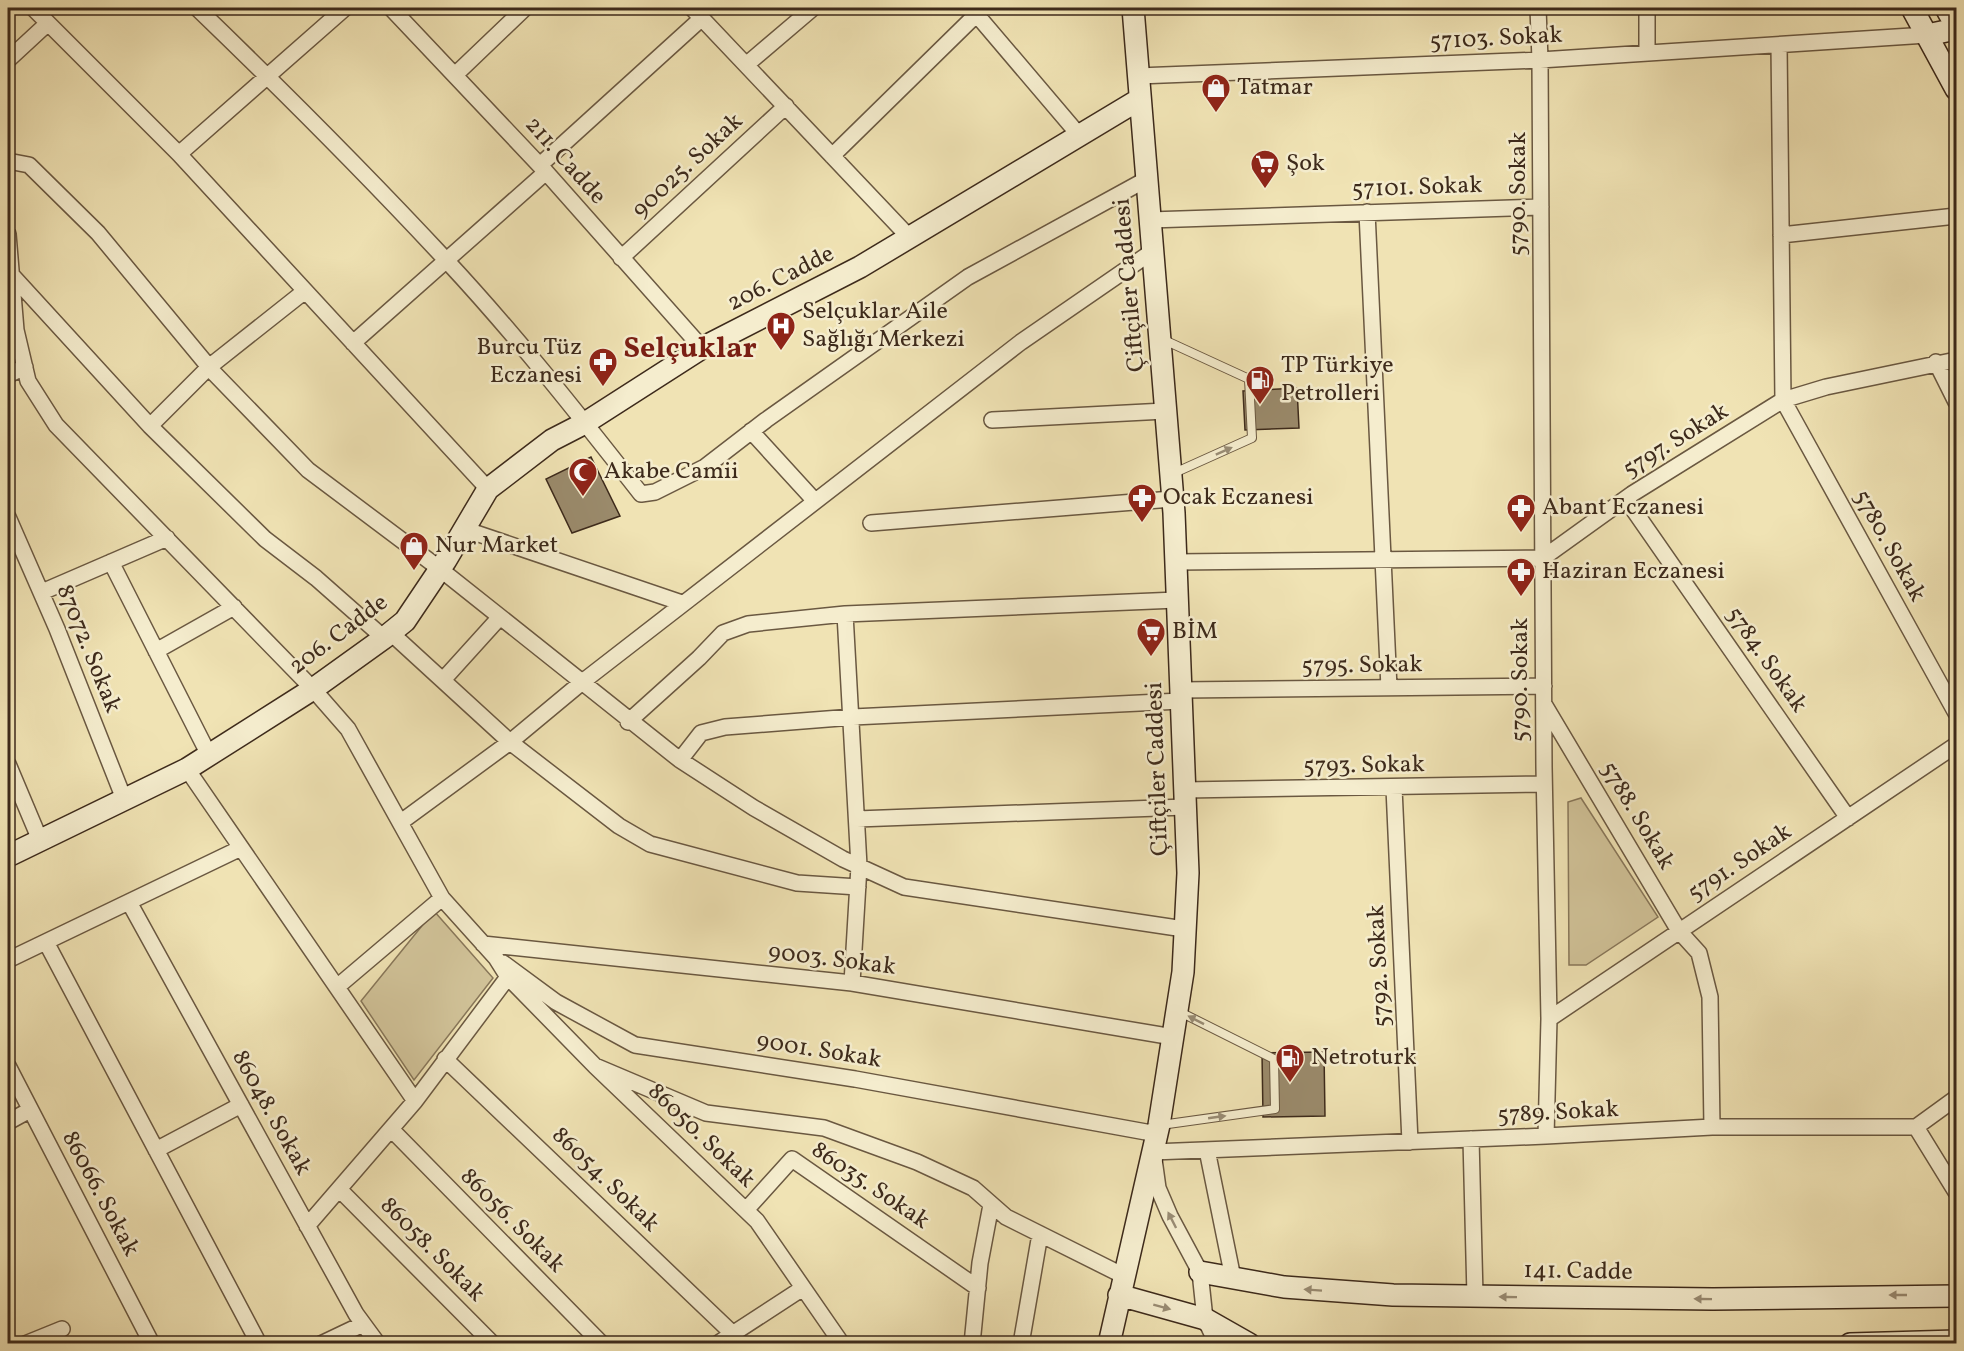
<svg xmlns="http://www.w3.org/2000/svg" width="1964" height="1351" font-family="Vollkorn,serif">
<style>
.green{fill:#d2c49a;stroke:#88775a;stroke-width:1.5}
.building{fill:#9a8a6b;stroke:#3d2a1b;stroke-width:1.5}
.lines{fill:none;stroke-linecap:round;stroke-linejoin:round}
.lane-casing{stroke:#6a5841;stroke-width:10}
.street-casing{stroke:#6a5841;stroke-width:18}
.secondary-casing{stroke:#3d2a1b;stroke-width:24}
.lane{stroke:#f5edce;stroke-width:8}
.street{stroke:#f5edce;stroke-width:15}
.secondary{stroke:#f5edce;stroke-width:21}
.oneway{fill:#998c74}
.labels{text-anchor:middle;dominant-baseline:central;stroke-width:5;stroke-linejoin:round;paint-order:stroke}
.street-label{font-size:24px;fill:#3d2a1b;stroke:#f5edce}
.poi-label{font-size:24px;fill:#3d2a1b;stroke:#f5edce;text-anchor:start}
.district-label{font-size:30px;font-weight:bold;fill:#7a1f14;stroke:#f5edce}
</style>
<rect width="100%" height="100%" fill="#f0e3b4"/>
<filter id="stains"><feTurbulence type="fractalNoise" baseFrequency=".00333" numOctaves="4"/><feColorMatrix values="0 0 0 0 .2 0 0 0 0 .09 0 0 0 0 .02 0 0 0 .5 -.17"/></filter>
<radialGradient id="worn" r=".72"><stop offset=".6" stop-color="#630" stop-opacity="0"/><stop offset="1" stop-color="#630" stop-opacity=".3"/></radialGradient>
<!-- green -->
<path class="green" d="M1581 798 1658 917 1586 965H1569L1568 802Z
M434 911 493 978 414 1080 361 1001Z"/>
<!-- building -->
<path class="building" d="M1297 388 1299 428 1245 430 1243 391Z
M591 457 620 516 572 533 546 479Z
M1324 1052 1325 1116 1263 1117 1262 1053Z"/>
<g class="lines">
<!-- lane casing -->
<g class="lane-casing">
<path id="lane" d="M1162 339 1249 379 1252 438 1172 474
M1161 1125 1275 1109 1274 1059 1180 1012"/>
</g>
<!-- street casing -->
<g class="street-casing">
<path id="street" d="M33 8 179 154 488 489
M197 8C282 90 366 174 446 260 515 334 579 415 641 494L655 492 705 467 766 420 968 277 1147 179
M391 8 546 172 702 348
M692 8 909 237
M971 8 1079 135
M1538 8 1540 60 1544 767 1549 1019 1546 1136
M1647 8V53
M1779 45 1783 400 1956 713
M8 60 48 23
M746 65 813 8
M455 75 525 8
M1138 76 1540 60 1927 35
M179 154 345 8
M832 156 983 8
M8 161 29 165 98 233 214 373 308 470 440 569 680 760 754 808 843 859 904 887 1184 929
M540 165 702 18
M1367 212 1389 688
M1150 220 1541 207
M8 234 16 330 28 381 56 425 313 689 348 729 442 898 496 958 508 977 415 1101 307 1226
M1781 235 1956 216
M621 258 786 106
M9 272 150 426 265 539 316 578 384 638
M353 343 546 172
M1936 362 1956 402
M8 375 25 367
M992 420 1165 411
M150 426 209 367 305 291
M751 431 814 500
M1626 499 1848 818
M8 517 57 629 124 799
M871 523 1172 499
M464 529 682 603
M111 562 209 755
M1176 562 1543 558 1632 494 1783 400 1826 387 1956 360
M42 592 167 538
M845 614 859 866 852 983
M391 633 510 742 619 826 650 844 797 883 858 887
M156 651 234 607
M443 680 500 617
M1181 690 1544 686
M1544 704 1679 931 1699 953 1710 997 1712 1127
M628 722 699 658 723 633 748 624 845 614 1177 600
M680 760 701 733 725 727 853 717 1181 701
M8 764 40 840
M187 769 415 1101
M1394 788 1410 1142
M1185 790 1544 784
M857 819 1185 807
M401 822 510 742 581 683 1021 342 1153 251
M129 902 356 1314 378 1344
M46 942 259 1344
M483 944 852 983 1173 1037
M8 960 241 848
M503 963 556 1002 635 1045 855 1079 1157 1134
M508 977 595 1066 757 1221 842 1344
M337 987 442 898
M1549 1019 1956 745
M445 1059 732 1333
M8 1066 152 1344
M595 1066 706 1113 824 1128 917 1162 973 1188 1006 1217 1124 1276
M8 1122 30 1110
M1916 1127 1956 1192
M391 1129 602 1344
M1471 1139 1475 1296
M156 1150 241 1105
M1207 1150 1233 1278
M339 1189 493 1344
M746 1210 792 1159 978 1288
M25 1344 62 1329
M321 1344 363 1324
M717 1344 803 1288
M972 1344 980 1263 991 1205
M1021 1344 1040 1234
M1217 1344 1205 1319 1200 1272 1170 1216 1158 1188 1153 1152 1546 1136 1712 1127H1916L1956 1098"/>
</g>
<!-- secondary casing -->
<g class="secondary-casing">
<path id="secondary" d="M1912 8 1956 89
M1946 8 1956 26
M1927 35 1956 29
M8 856 187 769 313 689 384 638 405 621 446 560 488 489 552 440 585 423 702 348 860 267 1140 99
M1200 1272 1284 1287 1393 1295 1713 1299 1956 1296
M1119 1295 1205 1319 1249 1344
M1109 1344 1159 1125 1183 972 1188 873 1174 513 1133 8
M1850 1344 1956 1341"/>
</g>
<!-- lane -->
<use href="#lane" class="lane"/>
<!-- street -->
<use href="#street" class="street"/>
<!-- secondary -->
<use href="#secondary" class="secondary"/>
</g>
<!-- one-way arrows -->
<defs><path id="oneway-solid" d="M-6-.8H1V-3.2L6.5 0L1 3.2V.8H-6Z" transform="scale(1.5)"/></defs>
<g class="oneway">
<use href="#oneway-solid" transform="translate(1224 451) rotate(-24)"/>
<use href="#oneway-solid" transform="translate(1196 1020) rotate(-153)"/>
<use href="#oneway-solid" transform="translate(1217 1117) rotate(-8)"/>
<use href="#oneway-solid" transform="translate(1172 1220) rotate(-117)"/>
<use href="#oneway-solid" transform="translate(1313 1290) rotate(-176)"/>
<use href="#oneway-solid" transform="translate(1898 1295) rotate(-180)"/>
<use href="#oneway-solid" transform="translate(1508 1297) rotate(-179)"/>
<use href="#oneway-solid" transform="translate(1703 1299) rotate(-179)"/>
<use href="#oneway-solid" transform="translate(1162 1307) rotate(15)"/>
</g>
<!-- icons -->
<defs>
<g id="shop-pin" transform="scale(1.5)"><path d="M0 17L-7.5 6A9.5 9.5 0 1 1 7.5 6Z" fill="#8f2418" stroke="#f5edce"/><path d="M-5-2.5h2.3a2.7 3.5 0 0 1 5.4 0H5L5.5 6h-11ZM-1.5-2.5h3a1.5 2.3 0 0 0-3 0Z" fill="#fff"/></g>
<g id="supermarket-pin" transform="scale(1.5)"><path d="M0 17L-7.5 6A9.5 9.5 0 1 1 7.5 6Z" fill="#8f2418" stroke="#f5edce"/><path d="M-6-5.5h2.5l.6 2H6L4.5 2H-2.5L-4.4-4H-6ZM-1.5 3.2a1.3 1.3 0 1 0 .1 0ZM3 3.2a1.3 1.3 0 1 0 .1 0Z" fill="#fff"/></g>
<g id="hospital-pin" transform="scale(1.5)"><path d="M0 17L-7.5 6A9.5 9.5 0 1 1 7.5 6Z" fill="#8f2418" stroke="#f5edce"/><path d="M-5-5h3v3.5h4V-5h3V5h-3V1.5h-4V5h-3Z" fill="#fff"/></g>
<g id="pharmacy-pin" transform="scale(1.5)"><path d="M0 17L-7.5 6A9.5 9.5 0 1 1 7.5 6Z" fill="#8f2418" stroke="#f5edce"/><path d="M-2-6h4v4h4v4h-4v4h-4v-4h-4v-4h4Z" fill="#fff"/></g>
<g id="fuel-pin" transform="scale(1.5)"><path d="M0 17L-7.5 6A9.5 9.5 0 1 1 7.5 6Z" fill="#8f2418" stroke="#f5edce"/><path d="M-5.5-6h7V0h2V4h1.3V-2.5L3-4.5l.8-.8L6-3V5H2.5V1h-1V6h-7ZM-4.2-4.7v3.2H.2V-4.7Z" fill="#fff"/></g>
<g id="mosque-pin" transform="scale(1.5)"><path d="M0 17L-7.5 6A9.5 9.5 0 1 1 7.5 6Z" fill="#8f2418" stroke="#f5edce"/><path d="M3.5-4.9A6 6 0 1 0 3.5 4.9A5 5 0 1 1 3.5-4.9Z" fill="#fff"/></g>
</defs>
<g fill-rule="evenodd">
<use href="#shop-pin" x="1216" y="88"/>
<use href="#supermarket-pin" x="1265" y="164"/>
<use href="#hospital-pin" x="781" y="326"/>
<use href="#pharmacy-pin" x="603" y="362"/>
<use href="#fuel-pin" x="1260" y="380"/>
<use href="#mosque-pin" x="583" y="472"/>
<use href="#pharmacy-pin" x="1142" y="498"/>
<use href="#pharmacy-pin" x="1521" y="508"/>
<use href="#shop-pin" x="414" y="546"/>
<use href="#pharmacy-pin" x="1521" y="572"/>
<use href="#supermarket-pin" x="1151" y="632"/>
<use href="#fuel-pin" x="1290" y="1058"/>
</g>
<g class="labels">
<!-- street labels -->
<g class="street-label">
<text transform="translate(1496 39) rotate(-3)">57103. Sokak</text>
<text transform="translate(565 161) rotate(48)">211. Cadde</text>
<text transform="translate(688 166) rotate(-43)">90025. Sokak</text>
<text transform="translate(1417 188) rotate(-2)">57101. Sokak</text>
<text transform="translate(1519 194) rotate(-90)">5790. Sokak</text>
<text transform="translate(781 279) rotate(-27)">206. Cadde</text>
<text transform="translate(1130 285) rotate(-95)">Çiftçiler Caddesi</text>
<text transform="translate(1676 441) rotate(-32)">5797. Sokak</text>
<text transform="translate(1889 546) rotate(61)">5780. Sokak</text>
<text transform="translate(339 635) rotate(-37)">206. Cadde</text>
<text transform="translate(88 649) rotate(68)">87072. Sokak</text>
<text transform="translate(1766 660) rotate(55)">5784. Sokak</text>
<text transform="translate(1362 666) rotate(-1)">5795. Sokak</text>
<text transform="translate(1521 680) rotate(-90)">5790. Sokak</text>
<text transform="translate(1364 766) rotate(-1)">5793. Sokak</text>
<text transform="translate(1158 769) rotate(-92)">Çiftçiler Caddesi</text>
<text transform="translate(1637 816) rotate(59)">5788. Sokak</text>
<text transform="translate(1740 863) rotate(-34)">5791. Sokak</text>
<text transform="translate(832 960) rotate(7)">9003. Sokak</text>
<text transform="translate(1380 966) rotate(-93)">5792. Sokak</text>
<text transform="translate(819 1051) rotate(9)">9001. Sokak</text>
<text transform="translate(271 1113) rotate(61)">86048. Sokak</text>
<text transform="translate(1558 1113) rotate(-3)">5789. Sokak</text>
<text transform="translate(701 1136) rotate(44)">86050. Sokak</text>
<text transform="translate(605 1180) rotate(44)">86054. Sokak</text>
<text transform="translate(870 1186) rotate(34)">86035. Sokak</text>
<text transform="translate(100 1194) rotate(62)">86066. Sokak</text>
<text transform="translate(512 1221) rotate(45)">86056. Sokak</text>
<text transform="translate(432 1250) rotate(45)">86058. Sokak</text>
<text transform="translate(1578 1272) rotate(1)">141. Cadde</text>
</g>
<!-- poi labels -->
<g class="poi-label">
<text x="1237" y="88">Tatmar</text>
<text x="1286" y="164">Şok</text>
<text x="802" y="312">Selçuklar Aile<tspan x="802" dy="28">Sağlığı Merkezi</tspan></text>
<text x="582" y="348" text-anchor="end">Burcu Tüz<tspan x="582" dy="28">Eczanesi</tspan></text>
<text x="1281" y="366">TP Türkiye<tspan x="1281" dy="28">Petrolleri</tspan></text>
<text x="604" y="472">Akabe Camii</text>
<text x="1163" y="498">Ocak Eczanesi</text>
<text x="1542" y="508">Abant Eczanesi</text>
<text x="435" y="546">Nur Market</text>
<text x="1542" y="572">Haziran Eczanesi</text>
<text x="1172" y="632">BİM</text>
<text x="1311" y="1058">Netroturk</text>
</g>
<!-- district labels -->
<g class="district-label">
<text x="690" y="349">Selçuklar</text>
</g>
</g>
<!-- margin -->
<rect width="1964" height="1351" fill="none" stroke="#f0e3b4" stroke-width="30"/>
<rect x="9" y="9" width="1946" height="1333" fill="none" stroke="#3d2a1b" stroke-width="3"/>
<rect x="15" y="15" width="1934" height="1321" fill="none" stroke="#3d2a1b" stroke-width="1.5"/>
<rect width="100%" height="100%" filter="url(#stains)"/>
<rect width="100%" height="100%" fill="url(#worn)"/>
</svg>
